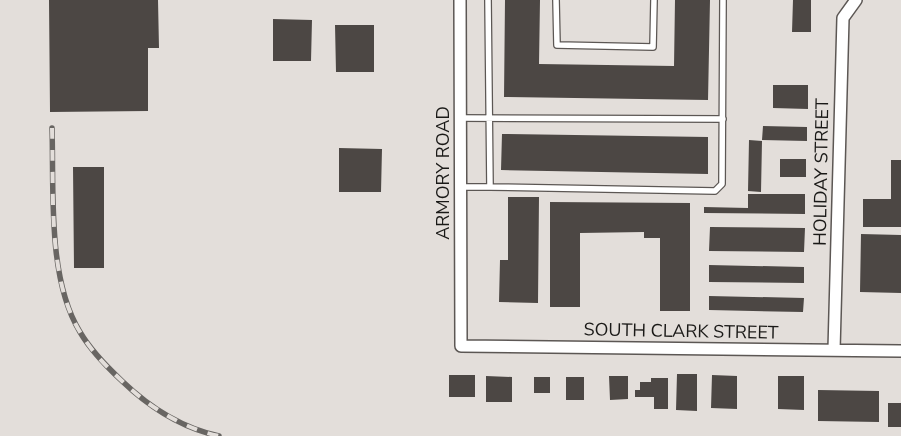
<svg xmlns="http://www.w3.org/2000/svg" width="901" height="436" font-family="'Nunito Sans',sans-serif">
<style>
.building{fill:#4c4744}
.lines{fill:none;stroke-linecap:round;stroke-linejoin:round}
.lane-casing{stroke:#5c5754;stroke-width:8}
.street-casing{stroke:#5c5754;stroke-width:14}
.lane{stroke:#fff;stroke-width:5.5}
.street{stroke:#fff;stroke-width:11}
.rail-casing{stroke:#686562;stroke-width:5.5}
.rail{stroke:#e3deda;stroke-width:4;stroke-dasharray:11;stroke-linecap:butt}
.labels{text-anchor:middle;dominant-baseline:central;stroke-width:5;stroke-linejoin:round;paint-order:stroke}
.street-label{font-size:18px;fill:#1a1917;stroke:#e3deda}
</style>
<rect width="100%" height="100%" fill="#e3deda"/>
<!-- building -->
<path class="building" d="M49 0H158L159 48H148V111L50 112Z
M505 0H540L539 64 674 66 675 0H710L708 100 504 97Z
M793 0H811V32H792Z
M273 19 312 20 311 61H273Z
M335 25H374V72H336Z
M773 85H808V109L773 108Z
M763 126 807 127V141L762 140Z
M502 134 708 137V174L501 170Z
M749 140 762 141 761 192 748 191Z
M339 148 382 149 381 192H339Z
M780 159H806V177H780Z
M891 160H901V227H863V199H891Z
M73 167H104V268H74Z
M748 194H805V214L704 213V207L748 208Z
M508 197H539L538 303 499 302 500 260H508Z
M550 202 690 203V311H660V238H644V232L580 233V307H550Z
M710 227 805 228 804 252 709 251Z
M861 234 901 235V293L860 292Z
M709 265 804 267V283L709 282Z
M709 296 804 298 803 312 709 310Z
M677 374H697V411L676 410Z
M449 375H475V397H449Z
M712 375 737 376V409L711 408Z
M486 376 512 377V402H486Z
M609 376H628V399L610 400Z
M778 376H804V410L778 409Z
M534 377H550V393H534Z
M566 377H584V400H566Z
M651 378H668V409H654V397H635V390H640V382H651Z
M818 390 879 391V422L818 421Z
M888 403H901V427H888Z"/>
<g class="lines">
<!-- lane casing -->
<g class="lane-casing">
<path id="lane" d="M488 0 490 187 715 191 722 184 723 0
M556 0 557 45 653 47 654 0
M460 118 723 119
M460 187H490"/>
</g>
<!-- street casing -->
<g class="street-casing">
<path id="street" d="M460 0 461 346 901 351
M834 350 843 18 856 0"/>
</g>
<!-- lane -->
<use href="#lane" class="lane"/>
<!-- street -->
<use href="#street" class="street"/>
<!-- rail casing -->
<g class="rail-casing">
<path id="rail" d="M52 128C54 190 47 278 80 332 91 351 106 366 122 381 149 407 182 428 219 436"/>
</g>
<!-- rail -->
<use href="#rail" class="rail"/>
</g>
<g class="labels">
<!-- street labels -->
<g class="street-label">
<text transform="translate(821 172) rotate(-89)">HOLIDAY STREET</text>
<text transform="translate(443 173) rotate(-90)">ARMORY ROAD</text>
<text transform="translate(681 331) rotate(1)">SOUTH CLARK STREET</text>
</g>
</g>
</svg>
